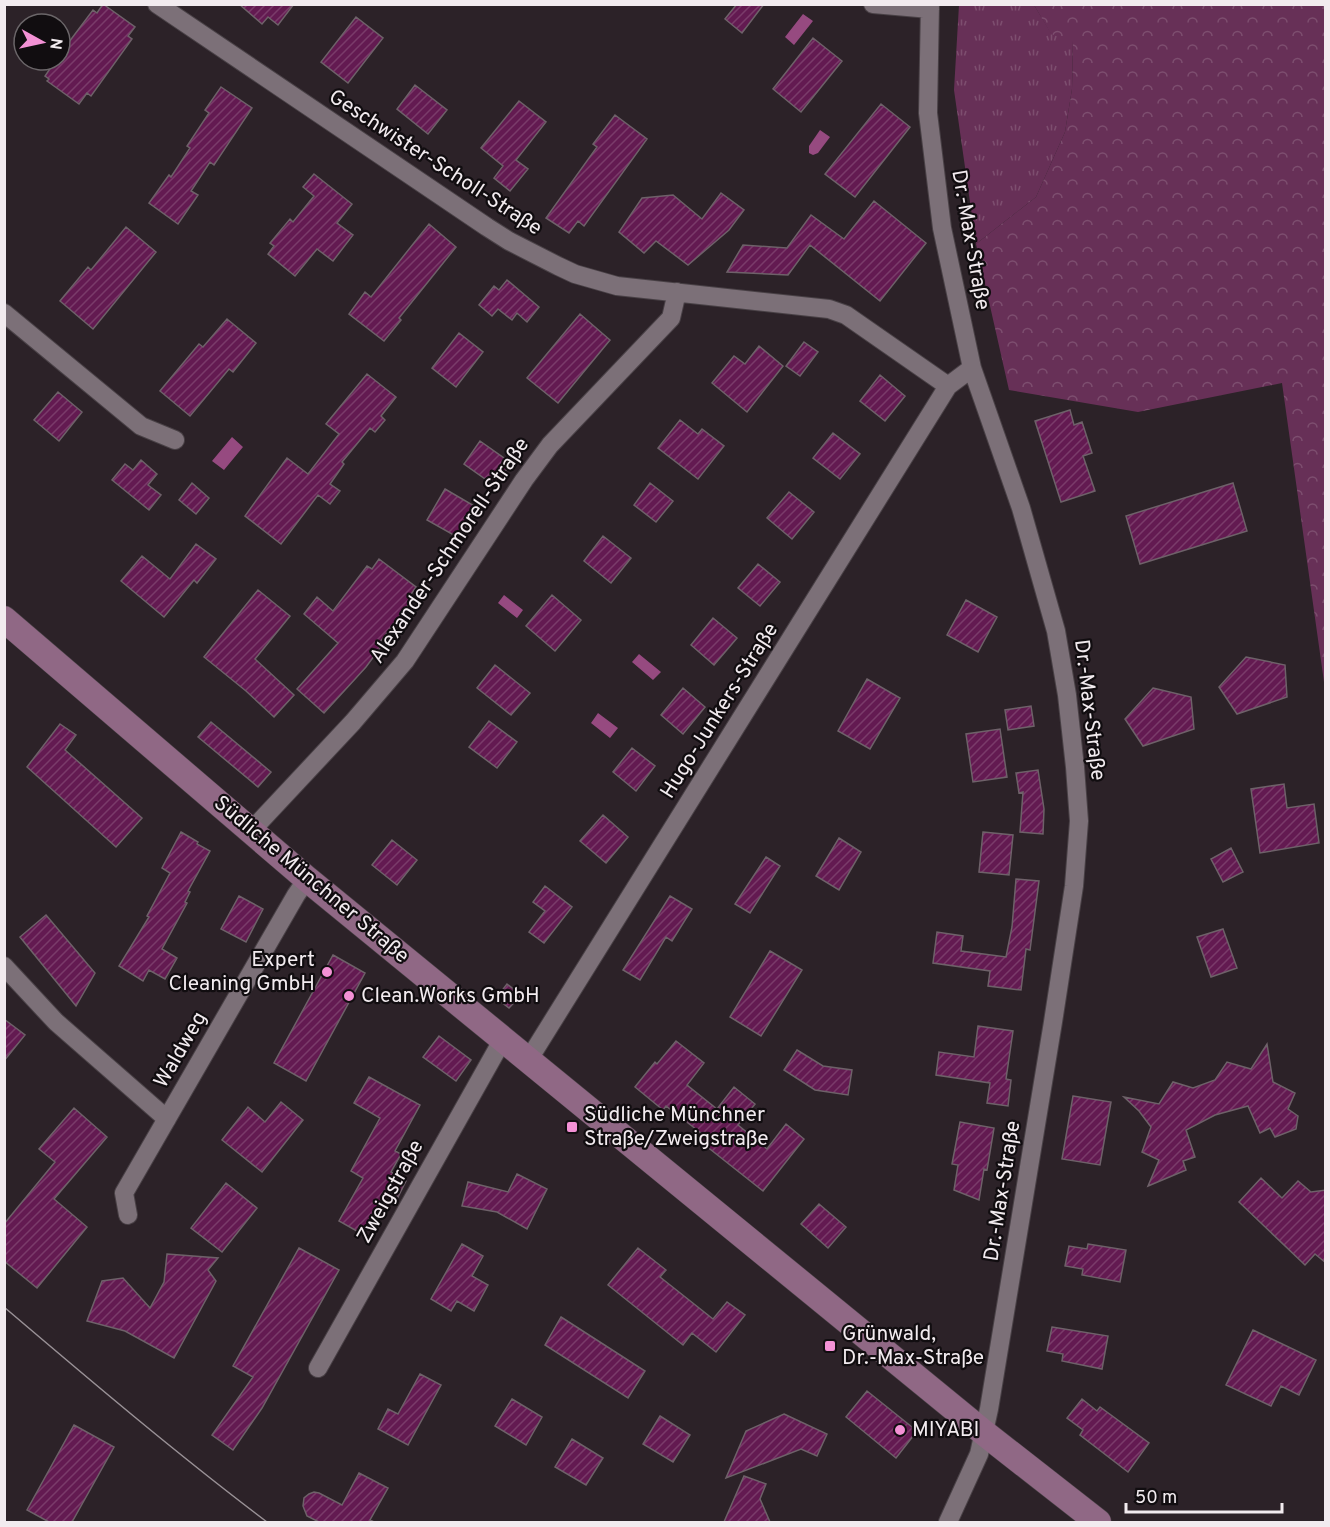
<svg xmlns="http://www.w3.org/2000/svg" width="1330" height="1527" font-family="Overpass,sans-serif">
<style>
.grass{fill:url(#grass-tufts)}
.forest{fill:url(#forest-crowns)}
.water{fill:#964a80}
.building{fill:url(#building-hatch);stroke:#6e6169;stroke-width:1.5}
.lines{fill:none;stroke-linecap:round;stroke-linejoin:round}
.minor-casing{stroke:#494146;stroke-width:20}
.secondary-casing{stroke:#494146;stroke-width:27}
.minor{stroke:#7c7078;stroke-width:18}
.secondary{stroke:#906885;stroke-width:26}
.tram{stroke:#999196;stroke-width:1.5}
.poi-dot{fill:#f391d5;stroke:#110d10;stroke-width:2}
.labels{text-anchor:middle;dominant-baseline:central;stroke-width:4.5;stroke-linejoin:round;paint-order:stroke}
.street-label{font-size:21px;fill:#f2ebef;stroke:#110d10}
.poi-label{font-size:21px;fill:#f2ebef;stroke:#110d10;text-anchor:start}
</style>
<defs>
<pattern id="grass-tufts" width="24" height="20" patternUnits="userSpaceOnUse" patternTransform="scale(1.5)"><rect width="24" height="20" fill="#673057"/><path d="M3 7l-1-3M5 7V3M7 7l1-3M15 17l-1-3M17 17v-4M19 17l1-3" fill="none" stroke="#7d4e6f"/></pattern>
<pattern id="forest-crowns" width="20" height="18" patternUnits="userSpaceOnUse" patternTransform="scale(1.5)"><rect width="20" height="18" fill="#673057"/><path d="M2 6a3 3 0 1 1 6 0M12 15a3 3 0 1 1 6 0" fill="none" stroke="#7d4e6f"/></pattern>
<pattern id="building-hatch" width="6" height="6" patternUnits="userSpaceOnUse" patternTransform="scale(1.5)"><rect width="6" height="6" fill="#631a51"/><path d="M-1 1l2-2M0 6l6-6M5 7l2-2" fill="none" stroke="#7a3b6a"/></pattern>
</defs>
<rect width="100%" height="100%" fill="#2c2228"/>
<!-- grass -->
<path class="grass" d="M959 5H1034L1051 33 1073 40 1072 89 1065 132 1036 197 976 244 954 90Z"/>
<!-- forest -->
<path class="forest" d="M1034 5H1325V689L1282 383 1138 412 1009 390 976 244 1036 197 1065 132 1072 89 1073 41 1051 34Z"/>
<!-- water -->
<path class="water" d="M803 14 813 21 794 45 785 37Z
M820 130 830 137 818 153 813 155 809 153V146Z
M232 437 243 447 224 470 212 461Z
M504 595 523 610 517 618 498 603Z
M639 654 661 672 653 680 632 662Z
M598 713 618 728 610 738 591 723Z"/>
<!-- building -->
<path class="building" d="M103 4 135 27 128 36 132 39 91 96 87 93 79 104 47 81 49 79 45 76 56 60H60V54L93 10 97 13Z
M239 4H294L278 25 268 17 262 24Z
M737 4H764L742 33 725 19Z
M356 17 383 38 348 83 321 62Z
M813 38 842 61 801 112 773 89Z
M415 85 447 110 428 134 397 109Z
M221 87 252 108 214 165 210 162 191 191 198 195 178 224 149 203 169 175 171 177 190 148 187 146 209 113 205 110Z
M519 101 546 122 516 160 528 169 510 191 494 178 503 166 481 148Z
M881 104 910 127 855 197 825 174Z
M615 115 647 139 584 226 578 221 569 233 546 218 597 147 593 144Z
M314 174 352 204 337 223 353 235 333 261 317 249 295 276 268 254 274 246 270 243 290 219 293 222 314 196 303 187Z
M721 193 744 210 729 230 688 265 656 241 644 253 619 232 642 198 673 195 702 219Z
M874 201 926 243 880 301 810 245 788 275 727 272 743 245 787 248 811 215 844 239Z
M429 224 456 247 399 318 401 320 384 341 349 314 365 292 371 297Z
M126 227 156 252 93 329 60 301 88 267 91 270Z
M507 280 539 307 527 322 517 313 512 320 498 309 492 316 479 305 494 286 499 290Z
M580 314 610 340 558 403 527 378Z
M227 319 256 343 233 372 229 369 190 416 160 391 199 344 203 347Z
M459 333 483 352 456 387 432 368Z
M804 342 818 352 800 376 786 366Z
M759 346 783 366 747 412 712 383 734 356 745 364Z
M367 374 396 397 381 416 385 420 375 432 370 428 342 462 344 464 330 484 340 491 330 504 318 495 281 544 245 516 287 458 308 474 339 434 326 424Z
M880 375 905 396 885 421 860 401Z
M58 392 82 412 59 441 34 420Z
M1070 410 1074 425 1082 422 1092 453 1083 456 1095 491 1061 502 1035 421Z
M680 420 698 434 702 429 724 446 698 479 658 448Z
M833 433 860 454 840 479 813 458Z
M480 441 511 463 495 486 464 464Z
M141 460 157 474 148 485 161 495 149 510 112 480 125 464 133 470Z
M192 483 209 498 196 514 179 500Z
M650 483 673 501 656 522 634 505Z
M1233 483 1247 531 1140 564 1126 516Z
M445 489 476 507 459 538 427 520Z
M789 492 814 512 792 539 767 518Z
M603 536 631 558 611 583 584 561Z
M196 544 216 559 197 583 194 580 164 617 121 581 142 556 170 579Z
M379 559 416 587 409 597 412 600 380 642 383 644 366 667 324 713 297 689 338 643 304 614 317 597 333 611 367 566 372 569Z
M758 564 780 582 760 606 738 588Z
M258 590 290 616 255 659 294 695 274 717 246 691 204 657Z
M552 595 581 620 555 651 526 626Z
M966 600 997 617 978 652 947 635Z
M713 618 737 638 714 665 691 645Z
M1246 657 1285 665 1287 697 1237 714 1219 687Z
M495 665 530 693 511 715 477 688Z
M867 679 900 698 870 749 838 731Z
M683 688 705 707 683 734 661 715Z
M1153 688 1191 697 1194 729 1143 746 1125 719Z
M1031 706 1034 726 1008 730 1005 710Z
M489 721 517 742 497 768 469 747Z
M211 722 271 772 258 787 198 737Z
M60 724 76 735 65 750 142 818 116 847 27 767Z
M1000 729 1007 777 973 782 966 734Z
M632 748 655 766 636 791 613 772Z
M1038 770 1044 809 1043 834 1020 832 1023 792 1019 793 1016 773Z
M1284 784 1287 808 1314 804 1319 843 1260 853 1251 789Z
M603 815 628 837 606 863 580 841Z
M181 832 198 842 197 844 210 851 188 891 190 892 185 902 187 903 162 949 177 958 165 979 149 970 143 981 119 966 149 917 147 916 170 873 162 868Z
M983 832 1013 835 1009 875 979 872Z
M839 838 861 852 839 890 816 876Z
M392 840 417 860 397 885 372 865Z
M1231 848 1243 872 1223 882 1211 859Z
M766 857 780 866 750 913 735 904Z
M1016 879 1039 881 1030 950 1026 949 1021 990 988 986 990 971 933 963 937 932 963 936 961 951 1006 957 1012 927Z
M545 886 572 907 544 943 529 932 545 911 533 902Z
M239 896 263 909 246 942 221 929Z
M670 896 692 909 672 941 666 937 640 980 623 970Z
M46 915 95 973 76 1006 20 937Z
M1223 929 1237 968 1211 977 1197 937Z
M770 951 802 970 761 1036 730 1017Z
M333 955 365 973 306 1081 274 1063Z
M507 984 521 995 509 1008 496 998Z
M4 1019 25 1035 4 1061Z
M978 1026 1013 1031 1006 1079 1011 1080 1008 1106 987 1103 990 1083 936 1075 939 1052 974 1057Z
M439 1036 471 1060 456 1081 423 1057Z
M676 1041 704 1063 687 1085 717 1109 734 1087 755 1104 738 1125 767 1149 786 1124 804 1139 763 1191 696 1138 701 1133 666 1106 663 1110 635 1087 655 1062 657 1064Z
M1267 1044 1273 1082 1295 1093 1288 1109 1298 1116 1296 1129 1275 1137 1270 1128 1260 1133 1248 1106 1215 1115 1186 1130 1195 1157 1183 1161 1186 1170 1148 1186 1159 1160 1142 1152 1151 1127 1139 1111 1124 1097 1159 1104 1173 1082 1193 1088 1215 1080 1227 1062 1251 1069Z
M797 1050 823 1066 852 1070 848 1095 815 1090 784 1070Z
M369 1077 420 1105 395 1151 401 1154 391 1172 406 1181 398 1197 387 1191 362 1234 339 1221 363 1178 351 1171 380 1118 354 1103Z
M1073 1096 1111 1102 1100 1165 1062 1159Z
M281 1102 303 1120 262 1172 222 1140 248 1107 265 1122Z
M74 1108 107 1137 54 1199 87 1227 37 1288 4 1261V1224L55 1162 39 1149Z
M960 1122 994 1128 987 1170 984 1169 979 1200 954 1190 958 1165 952 1164Z
M517 1174 547 1189 527 1229 497 1212 462 1206 468 1182 508 1192Z
M1261 1178 1282 1198 1298 1181 1311 1192 1326 1190V1263L1315 1254 1305 1265 1239 1202Z
M226 1183 257 1208 222 1252 191 1228Z
M819 1204 846 1227 828 1248 801 1224Z
M462 1244 483 1256 472 1276 488 1285 474 1311 457 1301 451 1311 431 1299Z
M1088 1244 1126 1250 1120 1282 1082 1275 1083 1269 1065 1266 1069 1246 1087 1249Z
M299 1248 339 1270 262 1408 233 1450 212 1435 253 1377 233 1366Z
M638 1248 666 1270 660 1277 713 1319 727 1302 745 1315 716 1352 692 1333 683 1345 608 1285Z
M167 1254 218 1258 208 1270 216 1281 174 1358 125 1331 87 1321 102 1281 123 1278 150 1308 164 1282Z
M561 1317 645 1371 628 1398 545 1345Z
M1052 1327 1108 1336 1102 1369 1062 1361 1063 1354 1047 1351Z
M1253 1330 1316 1360 1299 1395 1281 1386 1271 1406 1226 1385Z
M420 1374 441 1385 408 1445 378 1429 388 1409 398 1414Z
M867 1391 917 1431 896 1458 846 1417Z
M512 1399 542 1417 526 1445 495 1426Z
M1082 1399 1097 1411 1100 1407 1149 1443 1128 1472 1080 1435 1083 1430 1067 1418Z
M784 1414 827 1434 817 1456 801 1449 726 1478 746 1431Z
M660 1416 690 1435 673 1462 643 1444Z
M74 1425 114 1447 72 1522H49L27 1510Z
M572 1439 603 1458 586 1485 555 1467Z
M359 1473 388 1488 370 1520 374 1522H319L307 1516 303 1506 304 1498 309 1494 314 1492 319 1493 342 1505Z
M744 1476 766 1484 760 1499 770 1522H724Z"/>
<g class="lines">
<!-- minor casing -->
<g class="minor-casing">
<path id="minor" d="M157 4 487 227 509 241 558 266 575 274 617 286 829 309 846 315 948 386 972 368
M873 4 930 9
M930 4 928 113 942 228 972 368 1021 508 1056 631 1067 695 1075 767 1079 821 1074 886 1053 1022 989 1409 979 1454 948 1522
M4 313 141 426 175 440
M251 831 353 722 405 661 524 480 550 445 671 318 677 292
M4 966 56 1022 167 1119
M529 1059 948 386
M128 1215 124 1193 296 895 307 879
M318 1368 503 1039"/>
</g>
<!-- secondary casing -->
<g class="secondary-casing">
<path id="secondary" d="M4 619 307 879 983 1432 1098 1522"/>
</g>
<!-- minor -->
<use href="#minor" class="minor"/>
<!-- secondary -->
<use href="#secondary" class="secondary"/>
<!-- tram -->
<path class="tram" d="M4 1307C91 1381 177 1454 267 1522"/>
</g>
<!-- markers -->
<g class="poi-dot">
<circle cx="327" cy="972" r="6"/>
<circle cx="349" cy="996" r="6"/>
<rect x="566" y="1121" width="12" height="12" rx="3"/>
<rect x="824" y="1340" width="12" height="12" rx="3"/>
<circle cx="900" cy="1430" r="6"/>
</g>
<g class="labels">
<!-- street labels -->
<g class="street-label">
<text transform="translate(435 163) rotate(33)">Geschwister-Scholl-Straße</text>
<text transform="translate(970 240) rotate(80)">Dr.-Max-Straße</text>
<text transform="translate(450 551) rotate(-56)">Alexander-Schmorell-Straße</text>
<text transform="translate(1089 710) rotate(83)">Dr.-Max-Straße</text>
<text transform="translate(720 711) rotate(-58)">Hugo-Junkers-Straße</text>
<text transform="translate(311 880) rotate(40)">Südliche Münchner Straße</text>
<text transform="translate(181 1050) rotate(-60)">Waldweg</text>
<text transform="translate(1003 1191) rotate(-81)">Dr.-Max-Straße</text>
<text transform="translate(391 1192) rotate(-61)">Zweigstraße</text>
</g>
<!-- poi labels -->
<g class="poi-label">
<text x="315" y="960" text-anchor="end">Expert<tspan x="315" dy="24">Cleaning GmbH</tspan></text>
<text x="361" y="996">Clean.Works GmbH</text>
<text x="584" y="1115">Südliche Münchner<tspan x="584" dy="24">Straße/Zweigstraße</tspan></text>
<text x="842" y="1334">Grünwald,<tspan x="842" dy="24">Dr.-Max-Straße</tspan></text>
<text x="912" y="1430">MIYABI</text>
</g>
</g>
<!-- border -->
<rect width="1330" height="1527" fill="none" stroke="#f2ebef" stroke-width="12"/>
<!-- north arrow -->
<g transform="translate(42 42) rotate(98)"><circle r="28" fill="#110d10" stroke="#6b6669" stroke-width="1.5"/>
<path d="M0-4.5L10 22L0 15L-10 22Z" fill="#f391d5"/>
<text y="-9" font-size="16" font-weight="bold" text-anchor="middle" fill="#f2ebef">N</text>
</g>
<!-- scale -->
<path d="M1126 1503v9h156v-9" fill="none" stroke="#f2ebef" stroke-width="3"/>
<text x="1135" y="1503" font-size="18" fill="#f2ebef" stroke="#110d10" stroke-width="4.5" paint-order="stroke">50 m</text>
</svg>
